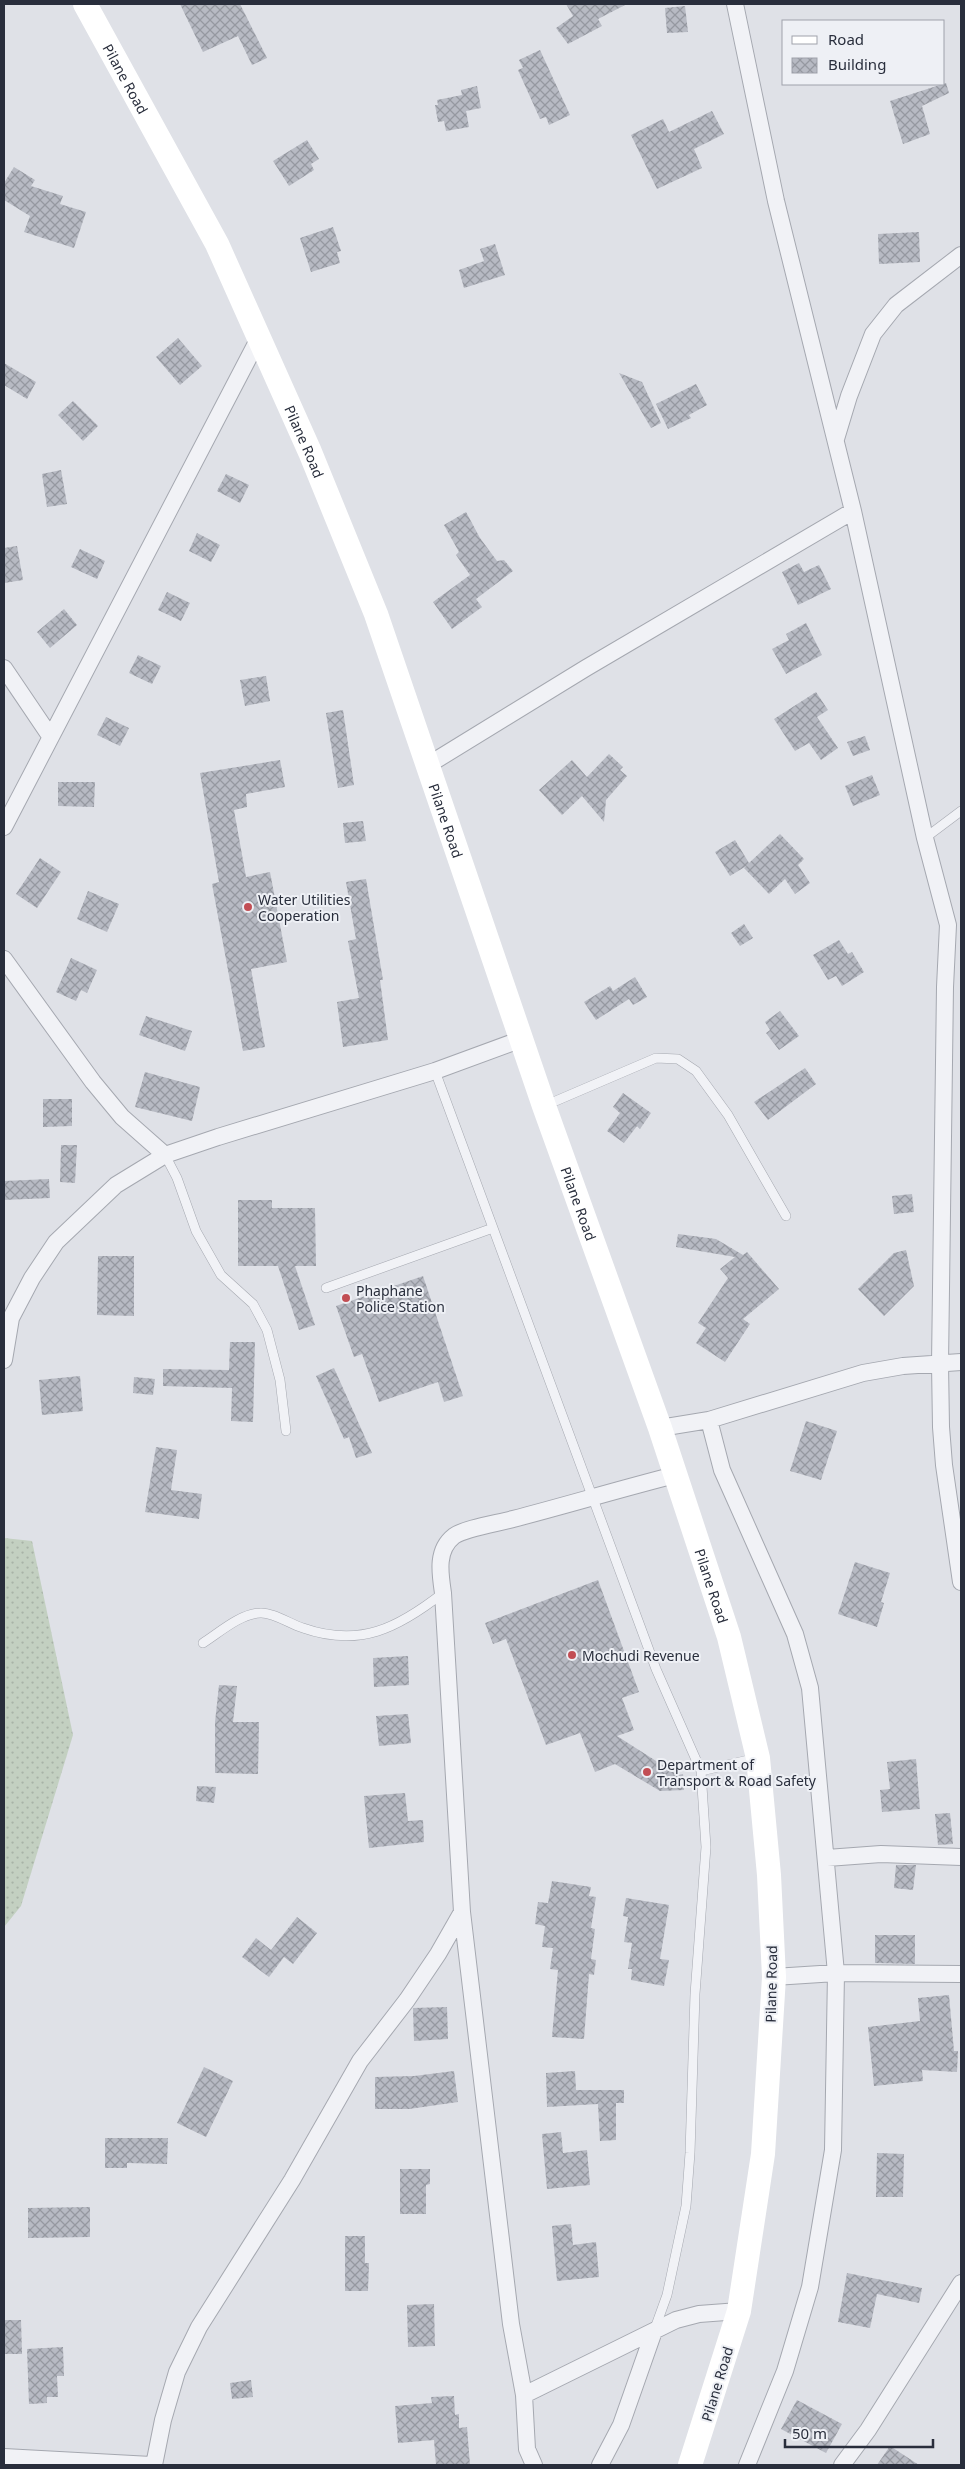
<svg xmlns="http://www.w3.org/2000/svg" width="965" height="2469" font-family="'Noto Sans',sans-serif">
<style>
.grass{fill:url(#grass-dots)}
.building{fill:url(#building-cross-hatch)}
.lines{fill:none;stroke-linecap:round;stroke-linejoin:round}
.service-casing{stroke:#a5a8b0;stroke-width:10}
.minor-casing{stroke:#a5a8b0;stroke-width:18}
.service{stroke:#f1f2f6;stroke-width:9}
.minor{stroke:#f1f2f6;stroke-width:16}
.secondary{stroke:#fff;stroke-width:24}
.poi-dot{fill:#c24e54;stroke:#eef0f5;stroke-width:2}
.labels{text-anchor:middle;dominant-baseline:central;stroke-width:4;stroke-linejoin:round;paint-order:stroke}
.street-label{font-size:14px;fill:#292e3c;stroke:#eef0f5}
.poi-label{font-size:14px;fill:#292e3c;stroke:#eef0f5;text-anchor:start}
</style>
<defs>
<pattern id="grass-dots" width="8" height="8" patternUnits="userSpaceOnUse" patternTransform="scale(1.25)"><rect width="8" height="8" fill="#c3d0c1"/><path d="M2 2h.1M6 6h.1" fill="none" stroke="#a8b3a7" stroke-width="1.8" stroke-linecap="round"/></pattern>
<pattern id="building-cross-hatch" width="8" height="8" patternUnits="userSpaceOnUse" patternTransform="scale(1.25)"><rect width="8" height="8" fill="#b7bac3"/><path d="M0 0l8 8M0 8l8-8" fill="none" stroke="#9598a0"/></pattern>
</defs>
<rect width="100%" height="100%" fill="#dfe1e7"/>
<!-- grass -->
<path class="grass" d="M4 1538 32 1541 73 1735 21 1906 4 1927Z"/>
<!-- building -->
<path class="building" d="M180 4H240L267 58 252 65 238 36 203 52Z
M566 4H627L598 19 602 26 568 44 556 28 573 16Z
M685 6 688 32 667 33 665 8Z
M540 50 570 115 549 125 546 117 540 119 518 70 523 68 519 60Z
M946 83 949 93 922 106 930 134 903 144 890 101Z
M477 86 481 108 466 111 469 127 446 131 444 121 438 122 435 105H438L437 100 462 95 461 90Z
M712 111 724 134 694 149 702 168 657 189 631 135 663 119 669 132Z
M307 140 319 159 311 164 314 170 289 186 273 161Z
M14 167 35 180 31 186 63 196 60 204 86 212 74 248 24 232 30 216 4 200V183Z
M333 227 341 251 337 252 340 263 311 272 300 238Z
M919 232 920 262 879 264 878 234Z
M495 244 505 275 464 288 459 270 484 261 480 249Z
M178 338 202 366 180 385 156 357Z
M4 363 36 382 27 399 4 385Z
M619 373 642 382 661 423 651 428Z
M696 384 707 405 689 415 691 418 668 429 656 404Z
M73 401 98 426 83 441 58 415Z
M61 470 67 504 47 507 42 474Z
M226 474 249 485 240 503 217 491Z
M466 512 480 538 497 561 504 560 513 571 476 599 482 607 452 629 433 602 470 575 456 555 459 552 444 525Z
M197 533 220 545 211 562 189 551Z
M17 546 23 580 4 583V548Z
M80 549 105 561 97 579 71 567Z
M799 563 804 572 819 565 831 589 798 605 782 572Z
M167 592 190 603 181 621 158 610Z
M64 609 77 625 50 648 37 632Z
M806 623 822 655 786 674 772 649 789 640 786 634Z
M138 655 161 666 152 684 129 673Z
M266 676 270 701 245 706 240 680Z
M816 692 828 710 817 717 838 748 821 760 809 743 795 751 774 719Z
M343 710 354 785 338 788 326 713Z
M106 717 129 728 120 746 97 735Z
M865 736 870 750 853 756 847 742Z
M609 754 623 767 620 770 627 776 606 800 604 822 582 796 562 815 539 790 572 760 587 777Z
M280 760 285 787 246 794 247 807 234 810 246 877 270 872 287 962 251 969 265 1047 243 1051 212 884 219 882 200 773Z
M872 775 880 795 853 806 845 786Z
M58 782H95L94 807 58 806Z
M363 821 366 841 345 843 343 823Z
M780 834 804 859 798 865 810 883 795 894 785 879 769 894 744 868 748 865 730 876 715 852 735 840 749 863Z
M40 858 61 872 37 908 16 894Z
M366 879 383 980H380L388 1040 343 1047 337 1002 359 998 348 941 356 939 346 882Z
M88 891 119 904 107 932 77 919Z
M744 924 753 938 740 946 731 933Z
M839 940 848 954 852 952 864 972 842 986 836 976 828 980 813 955Z
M71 958 97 970 87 993 81 990 76 1001 56 992Z
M635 977 647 997 633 1005 629 999 596 1020 584 1002 610 986 613 991Z
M780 1011 799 1036 779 1050 766 1033 770 1030 765 1022Z
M146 1016 192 1031 185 1051 139 1035Z
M805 1068 816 1084 768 1120 754 1102Z
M145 1072 200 1087 192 1121 135 1107Z
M623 1093 651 1113 640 1129 637 1126 624 1143 607 1131 620 1113 613 1107Z
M43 1099H72V1126L43 1127Z
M61 1145H77L75 1183 60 1182Z
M49 1179 50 1198 4 1200V1181Z
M912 1194 914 1212 894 1214 892 1196Z
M238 1200H272V1208H315L316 1266H295L315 1325 299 1330 278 1266H238Z
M678 1234 716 1239 743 1255 747 1252 779 1289 743 1319 750 1324 725 1362 696 1343 706 1328 698 1323 728 1278 720 1269 735 1257 676 1247Z
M906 1250 914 1286 884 1316 858 1289 894 1253Z
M98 1256H134V1316L97 1315Z
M423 1276 463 1396 444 1402 438 1382 379 1402 362 1354 354 1357 336 1306Z
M230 1342H255L253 1422 231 1421 232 1388 163 1386V1369L229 1370Z
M334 1368 372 1453 356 1458 349 1437 344 1439 316 1376Z
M80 1376 83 1411 42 1415 39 1380Z
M134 1377 155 1379 153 1395 133 1393Z
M806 1421 837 1431 821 1480 790 1471Z
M156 1447 177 1450 171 1490 202 1494 199 1519 145 1512Z
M855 1562 890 1573 881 1602 884 1603 877 1627 838 1614Z
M598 1580 639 1692 622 1698 634 1730 617 1736 678 1775 683 1774 684 1790 660 1791 615 1764 595 1772 580 1733 546 1745 506 1639 493 1644 485 1623Z
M408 1656 409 1685 374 1687 373 1658Z
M219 1685 237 1686 233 1722H259L258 1774 215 1773V1722Z
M408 1714 411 1743 379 1746 376 1716Z
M916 1759 920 1809 882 1812 880 1790 890 1789 887 1762Z
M197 1786 216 1787 214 1803 196 1801Z
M405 1793 408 1821 423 1820 424 1842 369 1848 364 1796Z
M950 1813 953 1844 938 1845 935 1814Z
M896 1865H916L913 1890 894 1888Z
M552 1881 591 1887 589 1896 596 1897 591 1928 595 1929 591 1959 596 1960 594 1975 589 1974 584 2039 552 2037 558 1970 550 1969 553 1948 542 1947 545 1926 535 1924 538 1902 548 1903Z
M626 1898 669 1905 660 1959 669 1960 664 1986 631 1980 632 1969H628L632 1943 624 1942 628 1917 623 1916Z
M297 1917 317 1933 293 1964 284 1957 269 1977 242 1957 256 1938 271 1950Z
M875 1935H915V1964L875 1963Z
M949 1995 954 2051H958L957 2072 922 2070 923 2081 874 2086 868 2027 920 2021 918 1998Z
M447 2007 448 2039 414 2041 413 2008Z
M204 2067 233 2081 206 2137 177 2123Z
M454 2071 458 2102 409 2109H375V2077L414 2076Z
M575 2071 576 2090H624V2103H616V2140L600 2141 598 2104 547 2107 546 2073Z
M561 2132 563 2153 587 2150 590 2185 547 2189 542 2134Z
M105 2138H168L167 2164 127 2163V2168H105Z
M877 2153 904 2154 903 2197H876Z
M400 2169H430V2184L426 2185V2214H400Z
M90 2207V2237L28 2238V2208Z
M571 2224 573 2245 596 2242 599 2277 557 2281 552 2226Z
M345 2236H365V2263H369L368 2291H345Z
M847 2273 922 2288 919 2303 877 2294 870 2328 838 2322Z
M434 2304 435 2346 408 2347 407 2305Z
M4 2320H21L22 2354H4Z
M63 2347 64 2376H57L58 2397H47V2403L29 2404 27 2349Z
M251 2380 253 2397 232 2399 230 2383Z
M454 2396 455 2415 459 2414V2428L467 2427 470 2465H436L434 2440 398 2443 395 2406 432 2403 431 2397Z
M797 2400 842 2424 826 2453 781 2429Z
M890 2446 919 2465H877Z"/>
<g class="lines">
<!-- service casing -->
<g class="service-casing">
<path id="service" d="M925 838 961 811
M435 1071 656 1669 701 1771 706 1847 695 1994 690 2153 686 2206 667 2295 654 2331
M544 1106 656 1058 678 1059 696 1071 728 1115 786 1216
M165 1155 177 1178 196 1231 221 1275 253 1304 267 1330 280 1380 286 1431
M326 1288 493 1228
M203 1643C220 1632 240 1614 260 1613 273 1612 290 1624 303 1628 360 1648 398 1628 443 1593
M701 1771 757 1758"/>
</g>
<!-- minor casing -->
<g class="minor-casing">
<path id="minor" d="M735 4 776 201 853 511 925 838 948 925 945 987 940 1364 941 1427 944 1465 961 1582
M836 439 849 396 873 334 896 305 961 255
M4 668 50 736
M428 765 586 668 853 511
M4 827 260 336
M4 959 93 1082 122 1117 165 1155
M4 1360 11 1318 32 1278 56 1242 116 1185 165 1155 218 1137 435 1071 522 1039
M709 1420 722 1470 795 1634 810 1688 836 1973 833 2150 810 2287 785 2371 747 2465
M660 1428 709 1420 863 1373 903 1366 961 1362
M827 1858 881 1854 961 1857
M462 1912 511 2324 524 2395 676 2320 699 2314 739 2311
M774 1977 836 1973 961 1974
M524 2395 527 2449 534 2465
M4 2457 151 2465
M154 2465 163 2420 177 2372 199 2327 292 2180 360 2061 407 2000 438 1954 462 1912 443 1593C440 1573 436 1550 454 1536 465 1528 499 1523 513 1519 567 1505 620 1489 675 1475
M600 2465 621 2425 654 2331
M842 2465 868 2430 961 2283"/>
</g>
<!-- service -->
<use href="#service" class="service"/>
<!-- minor -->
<use href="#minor" class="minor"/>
<!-- secondary -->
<path class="secondary" id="s1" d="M85 4 217 244 310 452 376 614 544 1106 660 1428 729 1637 758 1758 769 1875 774 1977 763 2154 739 2311 690 2465"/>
</g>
<!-- markers -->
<g class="poi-dot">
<circle cx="248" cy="907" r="5"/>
<circle cx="346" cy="1298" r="5"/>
<circle cx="572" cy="1655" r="5"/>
<circle cx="647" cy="1772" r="5"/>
</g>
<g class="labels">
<!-- street labels -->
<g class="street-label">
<text stroke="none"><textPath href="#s1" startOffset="85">Pilane Road</textPath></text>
<text stroke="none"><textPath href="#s1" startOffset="490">Pilane Road</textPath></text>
<text stroke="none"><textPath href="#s1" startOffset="895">Pilane Road</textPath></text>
<text stroke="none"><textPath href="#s1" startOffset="1300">Pilane Road</textPath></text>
<text stroke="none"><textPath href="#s1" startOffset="1705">Pilane Road</textPath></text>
<text transform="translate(771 1984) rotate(-89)">Pilane Road</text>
<text transform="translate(717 2384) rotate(-73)">Pilane Road</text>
</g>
<!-- poi labels -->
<g class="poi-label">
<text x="258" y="899">Water Utilities<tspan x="258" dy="16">Cooperation</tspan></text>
<text x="356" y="1290">Phaphane<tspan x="356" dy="16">Police Station</tspan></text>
<text x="582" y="1655">Mochudi Revenue</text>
<text x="657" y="1764">Department of<tspan x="657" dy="16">Transport &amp; Road Safety</tspan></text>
</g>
</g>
<!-- border -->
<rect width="965" height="2469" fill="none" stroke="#292e3c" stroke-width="10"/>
<!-- legend -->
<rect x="782" y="20" width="162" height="65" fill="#eef0f5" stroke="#9fa2ab"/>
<rect x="792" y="36" width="25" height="8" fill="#ffffff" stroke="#9fa2ab"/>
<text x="828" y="45" font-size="15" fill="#292e3c">Road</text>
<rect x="792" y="58" width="25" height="15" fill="url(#building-cross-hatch)" stroke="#9fa2ab"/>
<text x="828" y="70" font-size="15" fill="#292e3c">Building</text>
<!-- scale -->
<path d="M785 2439v8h148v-8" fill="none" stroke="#292e3c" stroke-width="2.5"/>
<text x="792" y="2439" font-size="15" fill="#292e3c" stroke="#eef0f5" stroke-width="4" paint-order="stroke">50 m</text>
</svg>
